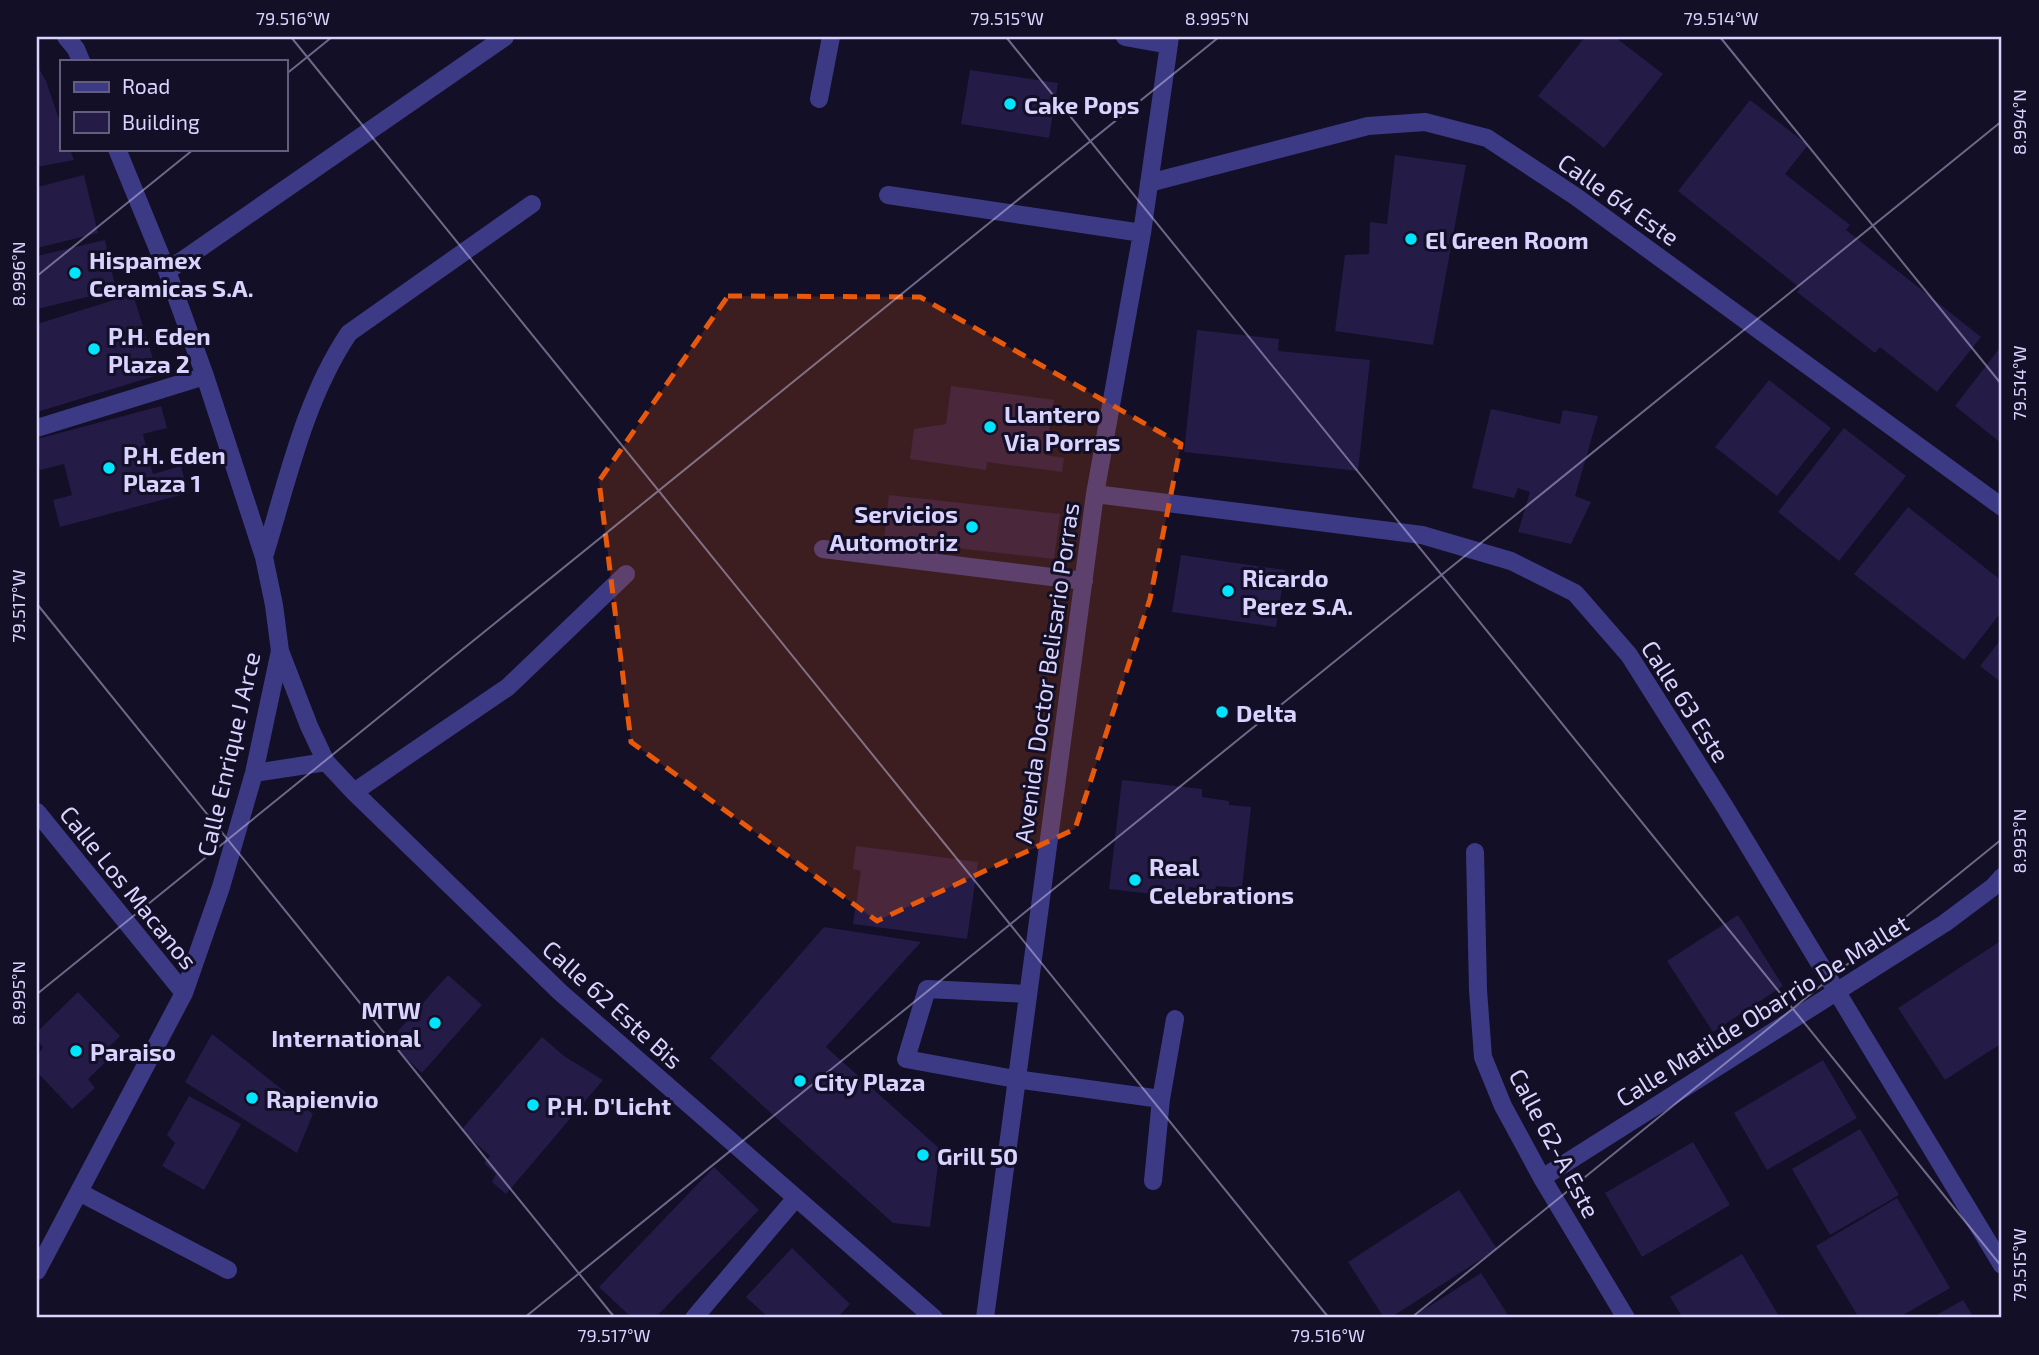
<svg xmlns="http://www.w3.org/2000/svg" width="2039" height="1355" font-family="'Exo 2',sans-serif">
<style>
.building{fill:#241b47}
.lines{fill:none;stroke-linecap:round;stroke-linejoin:round}
.minor{stroke:#3d3a85;stroke-width:18}
.marked{fill:#e8590c;fill-opacity:0.2;stroke:#e8590c;stroke-width:5;stroke-dasharray:14 9;stroke-linejoin:round}
.ticks{fill:none;stroke:#d9d4ff;stroke-width:2;stroke-opacity:0.45}
.poi-dot{fill:#00e5ff;stroke:#130f26;stroke-width:2.5}
.labels{text-anchor:middle;dominant-baseline:central;stroke-width:6;stroke-linejoin:round;paint-order:stroke}
.poi-label{font-size:24px;font-weight:bold;fill:#d9d4ff;stroke:#130f26;text-anchor:start}
.street-label{font-size:24px;fill:#d9d4ff;stroke:#130f26}
.neatline{fill:none;stroke:#d9d4ff;stroke-width:2.5}
.ticks-label{font-size:18px;text-anchor:middle;fill:#d9d4ff}
</style>
<rect width="100%" height="100%" fill="#130f26"/>
<!-- building -->
<path class="building" d="M1585 37H1615L1663 74 1604 148 1538 96Z
M37 65 46 81 61 125V149H70L74 160 37 167Z
M970 70 1058 83 1049 138 961 124Z
M1750 100 1808 145 1785 174 1850 225 1846 230 1981 337 1937 392 1880 347 1875 353 1797 292 1800 288 1678 191Z
M1395 155 1466 165 1433 345 1335 331 1345 255 1369 254 1370 222 1387 224Z
M84 175 98 233 37 248V187Z
M105 240 116 290 37 309V256Z
M133 294 158 375 37 412V324Z
M1197 330 1279 339 1278 351 1370 360 1358 471 1184 452Z
M2002 345V444L1955 406Z
M1769 380 1831 428 1777 496 1715 447Z
M951 386 1054 400 1045 455 1064 458 1062 472 987 462 986 470 910 459 914 429 946 424Z
M161 406 167 428 143 434 153 474 181 466 188 493 60 527 53 500 72 495 64 464 40 470 37 455V439Z
M1491 409 1560 424 1563 410 1598 416 1575 496 1591 502 1571 544 1518 532 1530 492 1518 488 1514 498 1472 488Z
M1844 428 1906 476 1839 561 1778 512Z
M889 495 1060 514 1054 559 884 540Z
M1908 507 2002 581V611L1964 660 1854 574Z
M1181 555 1285 570 1276 627 1172 612Z
M2002 638V683L1980 666Z
M1122 780 1202 789V797L1229 801V805L1251 807 1242 888 1216 886 1215 890 1189 887 1188 898 1109 889Z
M856 846 978 862 967 939 853 924 861 871 853 869Z
M1738 915 1783 986 1713 1032 1667 961Z
M824 927 921 942 826 1047 940 1149 930 1227 893 1223 710 1058Z
M2002 940V1043L1945 1080 1898 1008Z
M448 975 482 1005 422 1073 388 1042Z
M78 992 120 1036 108 1048 114 1054 88 1079 95 1088 72 1109 37 1072V1057L43 1047 37 1040V1032Z
M212 1034 313 1114 297 1153 185 1082Z
M542 1037 564 1056 603 1080 506 1194 492 1182 496 1174 484 1163 490 1156 461 1130Z
M1823 1060 1857 1118 1767 1170 1734 1113Z
M189 1096 241 1124 204 1190 162 1166 175 1143 167 1135Z
M1860 1129 1899 1195 1830 1235 1792 1169Z
M1693 1142 1730 1205 1642 1257 1605 1193Z
M714 1167 759 1210 655 1318H632L599 1287Z
M1459 1190 1497 1249 1390 1318H1384L1348 1262Z
M1897 1198 1950 1288 1898 1318H1859L1816 1246Z
M792 1248 850 1304 837 1318H769L746 1297Z
M1742 1254 1779 1316 1775 1318H1683L1670 1297Z
M1481 1273 1510 1318H1411Z
M1963 1300 1974 1318H1931Z"/>
<g class="lines">
<!-- minor -->
<path class="minor" d="M66 37 76 49 81 61
M1125 37 1169 45
M819 99 831 37
M1149 183 1368 126 1425 122 1487 138 1575 196 2002 507
M888 195 1142 233
M167 271 505 37
M37 428 205 376
M1095 494 1422 535 1511 561 1575 593 1629 655 1725 807 2002 1265
M823 549 1084 581
M264 557C287 482 305 398 349 333L532 204
M280 651 309 726 326 762 354 792 560 992 934 1318
M254 773 326 762
M354 792 508 687 626 574
M37 812 184 993
M1475 852 1478 990 1483 1057 1503 1106 1542 1178 1626 1318
M1027 994 927 989 906 1059 1015 1079 1161 1099
M1542 1178 1945 923 1993 887 2002 877
M1153 1181 1161 1099 1175 1019
M79 1192 228 1270
M37 1271 184 993 221 887 254 773 280 651 274 605 264 557 205 376 167 271 117 149
M694 1318 795 1199
M985 1318 1095 494 1142 233 1170 37"/>
</g>
<!-- marked area -->
<path class="marked" d="M728 296 920 297 1181 444 1150 599 1075 829 877 921 631 742 599 481Z"/>
<!-- ticks -->
<path class="ticks" d="M291 37 1329 1318M1006 37 2002 1267M1720 37 2002 385M285 75 332 37M37 276 194 149M37 604 615 1318M37 994 1219 37M524 1318 2002 121M1411 1318 2002 839"/>
<!-- markers -->
<g class="poi-dot">
<circle cx="1010" cy="104" r="7"/>
<circle cx="1411" cy="239" r="7"/>
<circle cx="75" cy="273" r="7"/>
<circle cx="94" cy="349" r="7"/>
<circle cx="990" cy="427" r="7"/>
<circle cx="109" cy="468" r="7"/>
<circle cx="972" cy="527" r="7"/>
<circle cx="1228" cy="591" r="7"/>
<circle cx="1222" cy="712" r="7"/>
<circle cx="1135" cy="880" r="7"/>
<circle cx="435" cy="1023" r="7"/>
<circle cx="76" cy="1051" r="7"/>
<circle cx="800" cy="1081" r="7"/>
<circle cx="252" cy="1098" r="7"/>
<circle cx="533" cy="1105" r="7"/>
<circle cx="923" cy="1155" r="7"/>
</g>
<g class="labels">
<!-- poi labels -->
<g class="poi-label">
<text x="1024" y="104">Cake Pops</text>
<text x="1425" y="239">El Green Room</text>
<text x="89" y="259">Hispamex<tspan x="89" dy="28">Ceramicas S.A.</tspan></text>
<text x="108" y="335">P.H. Eden<tspan x="108" dy="28">Plaza 2</tspan></text>
<text x="1004" y="413">Llantero<tspan x="1004" dy="28">Via Porras</tspan></text>
<text x="123" y="454">P.H. Eden<tspan x="123" dy="28">Plaza 1</tspan></text>
<text x="958" y="513" text-anchor="end">Servicios<tspan x="958" dy="28">Automotriz</tspan></text>
<text x="1242" y="577">Ricardo<tspan x="1242" dy="28">Perez S.A.</tspan></text>
<text x="1236" y="712">Delta</text>
<text x="1149" y="866">Real<tspan x="1149" dy="28">Celebrations</tspan></text>
<text x="421" y="1009" text-anchor="end">MTW<tspan x="421" dy="28">International</tspan></text>
<text x="90" y="1051">Paraiso</text>
<text x="814" y="1081">City Plaza</text>
<text x="266" y="1098">Rapienvio</text>
<text x="547" y="1105">P.H. D'Licht</text>
<text x="937" y="1155">Grill 50</text>
</g>
<!-- street labels -->
<g class="street-label">
<text transform="translate(1619 199) rotate(35)">Calle 64 Este</text>
<text transform="translate(1046 673) rotate(-82)">Avenida Doctor Belisario Porras</text>
<text transform="translate(1686 701) rotate(57)">Calle 63 Este</text>
<text transform="translate(228 754) rotate(-77)">Calle Enrique J Arce</text>
<text transform="translate(129 887) rotate(51)">Calle Los Macanos</text>
<text transform="translate(613 1004) rotate(42)">Calle 62 Este Bis</text>
<text transform="translate(1762 1010) rotate(-32)">Calle Matilde Obarrio De Mallet</text>
<text transform="translate(1555 1143) rotate(62)">Calle 62-A Este</text>
</g>
</g>
<!-- border -->
<rect width="2039" height="1355" fill="none" stroke="#130f26" stroke-width="77"/>
<!-- legend -->
<rect x="60" y="60" width="228" height="91" fill="#130f26" stroke="#625e7d" stroke-width="2"/>
<rect x="74" y="82" width="35" height="10" fill="#3d3a85" stroke="#625e7d" stroke-width="2"/>
<text x="122" y="94" font-size="21" fill="#d9d4ff">Road</text>
<rect x="74" y="112" width="35" height="21" fill="#241b47" stroke="#625e7d" stroke-width="2"/>
<text x="122" y="130" font-size="21" fill="#d9d4ff">Building</text>
<rect x="38" y="38" width="1962" height="1278" class="neatline"/>
<g class="ticks-label">
<text x="293" y="25">79.516°W</text>
<text x="1007" y="25">79.515°W</text>
<text x="1217" y="25">8.995°N</text>
<text x="1721" y="25">79.514°W</text>
<text transform="translate(2020 122) rotate(-90)" y="6">8.994°N</text>
<text transform="translate(19 274) rotate(-90)" y="6">8.996°N</text>
<text transform="translate(2020 383) rotate(-90)" y="6">79.514°W</text>
<text transform="translate(19 606) rotate(-90)" y="6">79.517°W</text>
<text transform="translate(2020 841) rotate(-90)" y="6">8.993°N</text>
<text transform="translate(19 993) rotate(-90)" y="6">8.995°N</text>
<text transform="translate(2020 1265) rotate(-90)" y="6">79.515°W</text>
<text x="614" y="1342">79.517°W</text>
<text x="1328" y="1342">79.516°W</text>
</g>
</svg>
